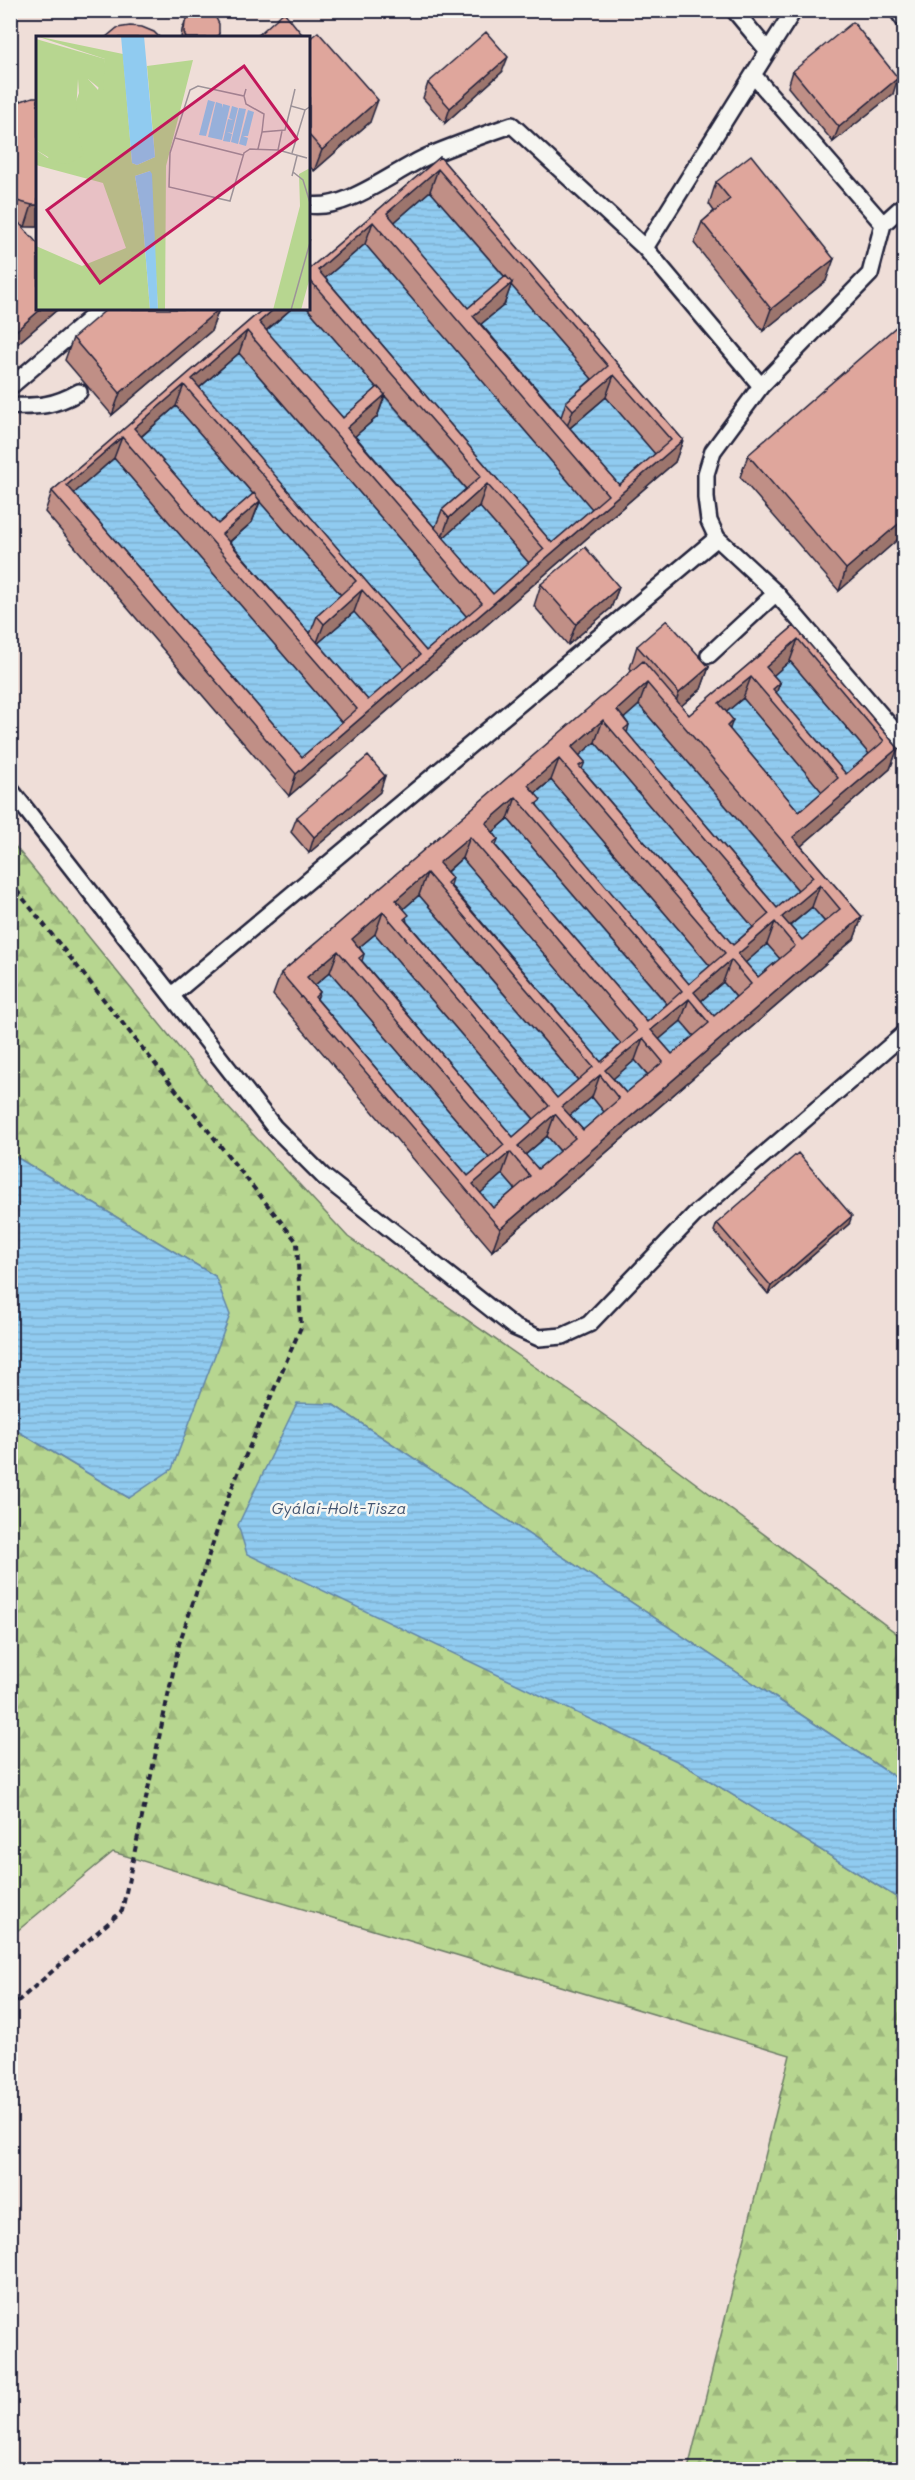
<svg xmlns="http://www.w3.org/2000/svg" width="915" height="2480" font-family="Mali,sans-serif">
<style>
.forest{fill:url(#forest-firs);stroke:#6c7c66;stroke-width:1.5}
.water{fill:url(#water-rules);stroke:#6487a8;stroke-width:1.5}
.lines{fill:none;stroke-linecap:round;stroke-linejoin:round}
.lane-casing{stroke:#22223b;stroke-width:20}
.path{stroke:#22223b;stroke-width:4;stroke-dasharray:6 4.5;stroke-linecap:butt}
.lane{stroke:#f6f6f2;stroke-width:15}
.wall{fill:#c08f86;stroke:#22223b;stroke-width:1.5;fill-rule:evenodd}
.shaded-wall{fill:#9c746d;stroke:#22223b;stroke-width:1.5}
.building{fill:#dfa69c;stroke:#22223b;stroke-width:1.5;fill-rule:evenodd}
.labels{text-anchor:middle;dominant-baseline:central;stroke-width:5;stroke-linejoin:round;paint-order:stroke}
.water-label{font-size:16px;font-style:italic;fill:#435571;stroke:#f6f6f2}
.inset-road{fill:none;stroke:#9d9399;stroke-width:1.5}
.view{fill:#c2185b;fill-opacity:0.15;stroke:#c2185b;stroke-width:3}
.inset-edge{fill:none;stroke:#22223b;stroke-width:3}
</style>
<defs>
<pattern id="forest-firs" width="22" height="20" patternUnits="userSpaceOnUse" patternTransform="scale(1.5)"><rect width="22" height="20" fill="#b7d690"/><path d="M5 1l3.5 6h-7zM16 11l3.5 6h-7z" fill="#9db77d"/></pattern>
<pattern id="water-rules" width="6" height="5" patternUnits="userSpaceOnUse" patternTransform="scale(1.5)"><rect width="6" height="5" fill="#90cbf0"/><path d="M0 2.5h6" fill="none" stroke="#7caecf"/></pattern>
</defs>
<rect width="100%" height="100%" fill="#efded8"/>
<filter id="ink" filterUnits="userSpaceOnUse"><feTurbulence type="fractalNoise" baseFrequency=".0167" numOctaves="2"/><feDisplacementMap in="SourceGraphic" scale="12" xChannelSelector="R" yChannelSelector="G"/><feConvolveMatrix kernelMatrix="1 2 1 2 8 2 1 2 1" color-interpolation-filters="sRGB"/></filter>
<g filter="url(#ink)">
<!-- forest -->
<path class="forest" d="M10 840 224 1103 348 1237 614 1422 904 1639V1783L332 1404 683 1764 904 1902V2469H688L790 2055 113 1852 11 1936V1427L129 1498 215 1276 11 1154Z"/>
<!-- water -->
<path class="water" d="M430 191 600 388 566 431 606 397 663 462 611 507 379 235Z
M365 244 600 517 545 565 310 291Z
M291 309H308L473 498 441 539 479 506 536 571 485 616 339 450 377 417 335 440 251 344Z
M239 353 474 625 418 673 184 401Z
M176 406 348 603 316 645 354 612 412 677 360 722 214 556 252 522 210 546 126 450Z
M114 458 349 731 294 779 59 506Z
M790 661 877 763 838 796 758 688Z
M743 698 830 800 791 833 711 725Z
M639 705 805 899 769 930 609 731Z
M595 742 761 936 725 967 564 769Z
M551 780 717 974 681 1005 520 807Z
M508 819 674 1013 639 1044 478 845Z
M462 858 629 1053 593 1083 431 885Z
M419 895 585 1089 549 1120 389 922Z
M812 907 832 931 795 962 774 938Z
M375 934 541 1128 505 1159 344 960Z
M767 944 788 968 750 999 730 975Z
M330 972 496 1166 460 1197 299 999Z
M723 982 743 1006 706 1037 686 1014Z
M681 1021 701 1045 664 1076 644 1052Z
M635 1060 655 1084 618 1115 597 1091Z
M592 1097 612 1120 575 1152 555 1128Z
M547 1136 567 1160 530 1191 510 1168Z
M11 1154 215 1276 230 1315 172 1469 129 1498 11 1427Z
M502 1174 523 1198 485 1229 465 1206Z
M297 1403 332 1404 904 1783V1902L683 1764 247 1554 238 1525Z"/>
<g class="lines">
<!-- lane casing -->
<g class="lane-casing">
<path id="lane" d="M734 10 768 51 645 248 761 386
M897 10 904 20
M768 51 794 10
M754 76 883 224 904 205
M309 205C346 211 393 172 426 157 454 145 483 135 512 125L645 248
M883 224 870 274 761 386 713 451 706 474V498L709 521 717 538 776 593 904 742
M10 387 101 309
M10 406C39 407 54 406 79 392
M709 655 776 593
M10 789 274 1127 323 1176 514 1327 539 1338 563 1336 589 1324 695 1214 904 1034
M172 995 717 538"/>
</g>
<!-- path -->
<path class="path" d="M10 882 297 1242 301 1327 230 1492 179 1644 122 1911 10 2008"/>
<!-- lane -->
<use href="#lane" class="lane"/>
</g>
<!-- wall -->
<path class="wall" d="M161 10H172L166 16Z
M185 22 219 33 218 38H181L182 30Z
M309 39 370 122 314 171 309 166Z
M793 71 893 94 833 142 788 87Z
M502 72 445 123 423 98 428 83Z
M10 107 38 227 22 226 38 309H58L10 350Z
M440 157 683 440 675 462 289 796 45 512 52 491 263 309H291L266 331 343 418 377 388 308 309H309V269ZM430 191 505 277 468 308 394 222ZM365 244 592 509 552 543 325 278ZM511 285 592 379 566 402 561 417 481 324 504 305ZM239 353 467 617 426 651 199 388ZM385 396 466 489 442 510 435 528 355 436 377 417ZM606 397 655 454 619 485 570 428ZM176 406 253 494 218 524 141 437ZM114 458 342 723 302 757 74 493ZM260 502 341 595 317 616 310 634 230 542 252 522ZM479 506 529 563 493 594 443 538ZM354 612 404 669 368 700 318 643Z
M716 182 826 281 763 331 694 243 702 222 714 211 709 204Z
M219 309 211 331 112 415 65 360 73 338Z
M748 455 904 534 839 591 740 477Z
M541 584 619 587 611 608 568 645 534 606Z
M794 626 898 748 890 769 801 846 862 917 854 939 492 1251 273 995 281 973 632 671 630 668 637 646 709 667 701 689 681 706 689 715ZM790 661 869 754 846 774 776 693 780 683 773 675ZM743 698 822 792 799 812 730 730 726 712ZM639 705 798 890 777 908 627 733 629 725 624 718ZM595 742 753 927 733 945 582 769 585 762 579 755ZM551 780 710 966 689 984 538 808 535 794ZM508 819 667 1004 647 1022 496 846 498 839 493 832ZM462 858 621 1044 601 1062 450 885 452 878 447 872ZM419 895 578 1080 557 1098 407 922 404 908ZM812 907 825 922 802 940 790 926ZM375 934 534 1119 513 1137 362 961 364 954 359 947ZM767 944 780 959 758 977 745 962ZM330 972 489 1158 468 1176 317 999 320 992 314 986ZM723 982 736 997 714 1016 701 1001ZM681 1021 694 1036 672 1054 659 1039ZM635 1060 648 1075 626 1093 613 1078ZM592 1097 604 1112 583 1130 570 1115ZM547 1136 560 1151 538 1169 525 1155ZM502 1174 515 1189 493 1208 480 1193Z
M380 792 309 853 291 832 297 817Z
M717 1223 849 1224 768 1294 714 1231Z"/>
<!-- shaded-wall -->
<path class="shaded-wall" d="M168 10H172L166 16Z
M508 57 502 72 445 123 450 108Z
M898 78 893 94 833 142 839 127Z
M378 100 370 122 314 171 322 150Z
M438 169 430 191 382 233 387 213Z
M32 205H38V227H25Z
M373 222 365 244 315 287 318 270Z
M834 259 826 281 763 331 771 309Z
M512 283 504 305 469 334 473 316Z
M41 309H58L10 350V336Z
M219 309 211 331 112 415 120 393Z
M274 309H291L255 340 259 322Z
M247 331 239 353 192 394V379Z
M614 375 606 397 565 432 573 410Z
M184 385 176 406 130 446 134 428Z
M385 395 377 417 345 445 347 428Z
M122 437 114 458 63 503 67 485Z
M683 440 675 462 289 796 296 774Z
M487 484 479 506 441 540 449 518Z
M260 501 252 522 220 550 222 534Z
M904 519V534L839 591 846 569Z
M619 587 611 608 568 645 576 624Z
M362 590 354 612 316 645 324 624Z
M798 639 790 661 760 687 766 667Z
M709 667 701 689 673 713 672 712 679 693Z
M751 677 743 698 711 725 719 703Z
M647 683 639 705 611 730 617 710Z
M780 683 773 702V689Z
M603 720 595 742 566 767 572 747Z
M733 720 725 742 727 726Z
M898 748 890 769 793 853V837Z
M559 759 551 780 522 804 528 785Z
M385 776 380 792 309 853 314 837Z
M516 797 508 819 478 845 486 823Z
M470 837 462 858 435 882 439 863Z
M427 873 419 895 390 921 396 900Z
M820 885 812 907 783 931 782 917Z
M383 912 375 934 345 959 352 939Z
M862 917 854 939 492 1251 500 1229Z
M775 922 767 944 738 969V954Z
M338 951 330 972 301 997 307 977Z
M731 960 723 982 695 1006 694 992Z
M689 999 681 1021 650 1047 651 1030Z
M643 1038 635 1060 607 1084 605 1070Z
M600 1075 592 1097 562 1122V1107Z
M555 1114 547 1136 518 1161V1146Z
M510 1152 502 1174 474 1199 473 1184Z
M852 1216 849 1224 768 1294 771 1286Z"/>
<!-- building -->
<path class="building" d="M198 11H207L215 16 219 24V33L217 38H186L184 32 185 22 190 15Z
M284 12 305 38H255Z
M853 22 898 78 839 127 793 71Z
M130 26 142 27 154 32 160 38H105L117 28Z
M318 32 378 100 322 150 309 135V39Z
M486 32 508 57 450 108 428 83Z
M33 97H38V205H32L17 201 10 196V107L18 102Z
M751 155 834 259 771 309 702 222 730 199 716 182Z
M440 157 683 440 296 774 52 491 263 309H274L259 322 343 418 378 387 385 395 347 428 493 594 544 549 487 484 449 518 442 510 481 476 309 279V269ZM438 169 608 366 566 402 573 410 614 375 671 440 619 485 473 316 512 283 506 276 468 308 387 213ZM373 222 608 495 552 543 318 270ZM247 331 482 603 426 651 192 379ZM184 385 356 581 317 616 324 624 362 590 420 655 368 700 222 534 260 501 254 493 218 524 134 428ZM122 437 357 709 302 757 67 485Z
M11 214 38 244V309H41L10 336V215Z
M107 309H219L120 393 73 338Z
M904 320V519L846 569 748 455Z
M585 547 619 587 576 624 541 584Z
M667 620 709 667 679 693 637 646Z
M794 626 898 748 793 837 862 917 500 1229 281 973 643 661 689 715ZM798 639 884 741 846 774 773 689 780 683 766 667ZM751 677 838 778 799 812 727 726 733 720 719 703ZM647 683 813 877 777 908 624 729 629 725 617 710ZM603 720 769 914 733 945 579 766 585 762 572 747ZM559 759 725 953 689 984 536 804 541 800 528 785ZM516 797 682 991 647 1022 493 843 498 839 486 823ZM470 837 637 1031 601 1062 447 883 452 878 439 863ZM427 873 593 1067 557 1098 404 919 409 915 396 900ZM820 885 840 909 802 940 782 917ZM383 912 549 1106 513 1137 359 958 364 954 352 939ZM775 922 795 946 758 977 738 954ZM338 951 504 1145 468 1176 315 997 320 992 307 977ZM731 960 751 984 714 1016 694 992ZM689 999 709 1023 672 1054 651 1030ZM643 1038 663 1062 626 1093 605 1070ZM600 1075 619 1099 583 1130 562 1107ZM555 1114 575 1138 538 1169 518 1146ZM510 1152 530 1176 493 1208 473 1184Z
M368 756 385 776 314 837 297 817Z
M798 1153 852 1216 771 1286 717 1223Z"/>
</g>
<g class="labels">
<!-- water labels -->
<g class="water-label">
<text x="339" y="1507">Gyálai-Holt-Tisza</text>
</g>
</g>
<!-- overview -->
<g transform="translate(36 36)">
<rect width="274" height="274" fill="#efded8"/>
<path d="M274 132V241L265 274H237L264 170 263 138Z" fill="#b7d690"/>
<path d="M0 0 87 18 96 127 101 129 119 121 111 30 157 24 130 130 129 274H122L114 135 99 140 107 187 114 274H0V210L46 230 90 212 67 147 0 129V114L12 122 34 83 43 57 42 43H52L62 54 69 23Z" fill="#b7d690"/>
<path d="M0 3 69 23 67 55 52 43H42L40 76 34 84 41 93 48 119 34 127 24 128 0 114Z" fill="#b7d690"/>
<path d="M85 0H108L119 121 101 129 96 127ZM172 64 179 66 170 100 163 99ZM180 66 186 68V72L187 68 194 70 186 104 172 101 177 79 182 80 177 79ZM196 70 202 72 196 97 191 96 196 98 194 106 187 105 192 83 197 84 193 82ZM203 72 210 73 202 108 195 106ZM212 74 218 76 212 100H207L212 102 210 110 203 108ZM114 135 116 138 122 274H114L107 187 99 140Z" fill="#90cbf0"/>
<path class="inset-road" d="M210 53 208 60 162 50 154 54 134 117 133 151 194 165 208 117 214 113 242 114M259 53 255 70 269 74 275 70M208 60 210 68 228 78 226 96M246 95 242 114 271 122M139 102 207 119M222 113 226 96 249 94 255 70M256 117 269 74M257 136 267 144 275 170M256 140 261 120M255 274 275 203"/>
<path class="view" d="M208 30 261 103 64 247 11 174Z"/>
<rect width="274" height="274" class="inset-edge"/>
</g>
<!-- margin -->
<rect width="915" height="2480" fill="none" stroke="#f6f6f2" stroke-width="36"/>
<rect x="18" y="18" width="879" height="2444" fill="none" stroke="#22223b" stroke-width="2" filter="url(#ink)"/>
</svg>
